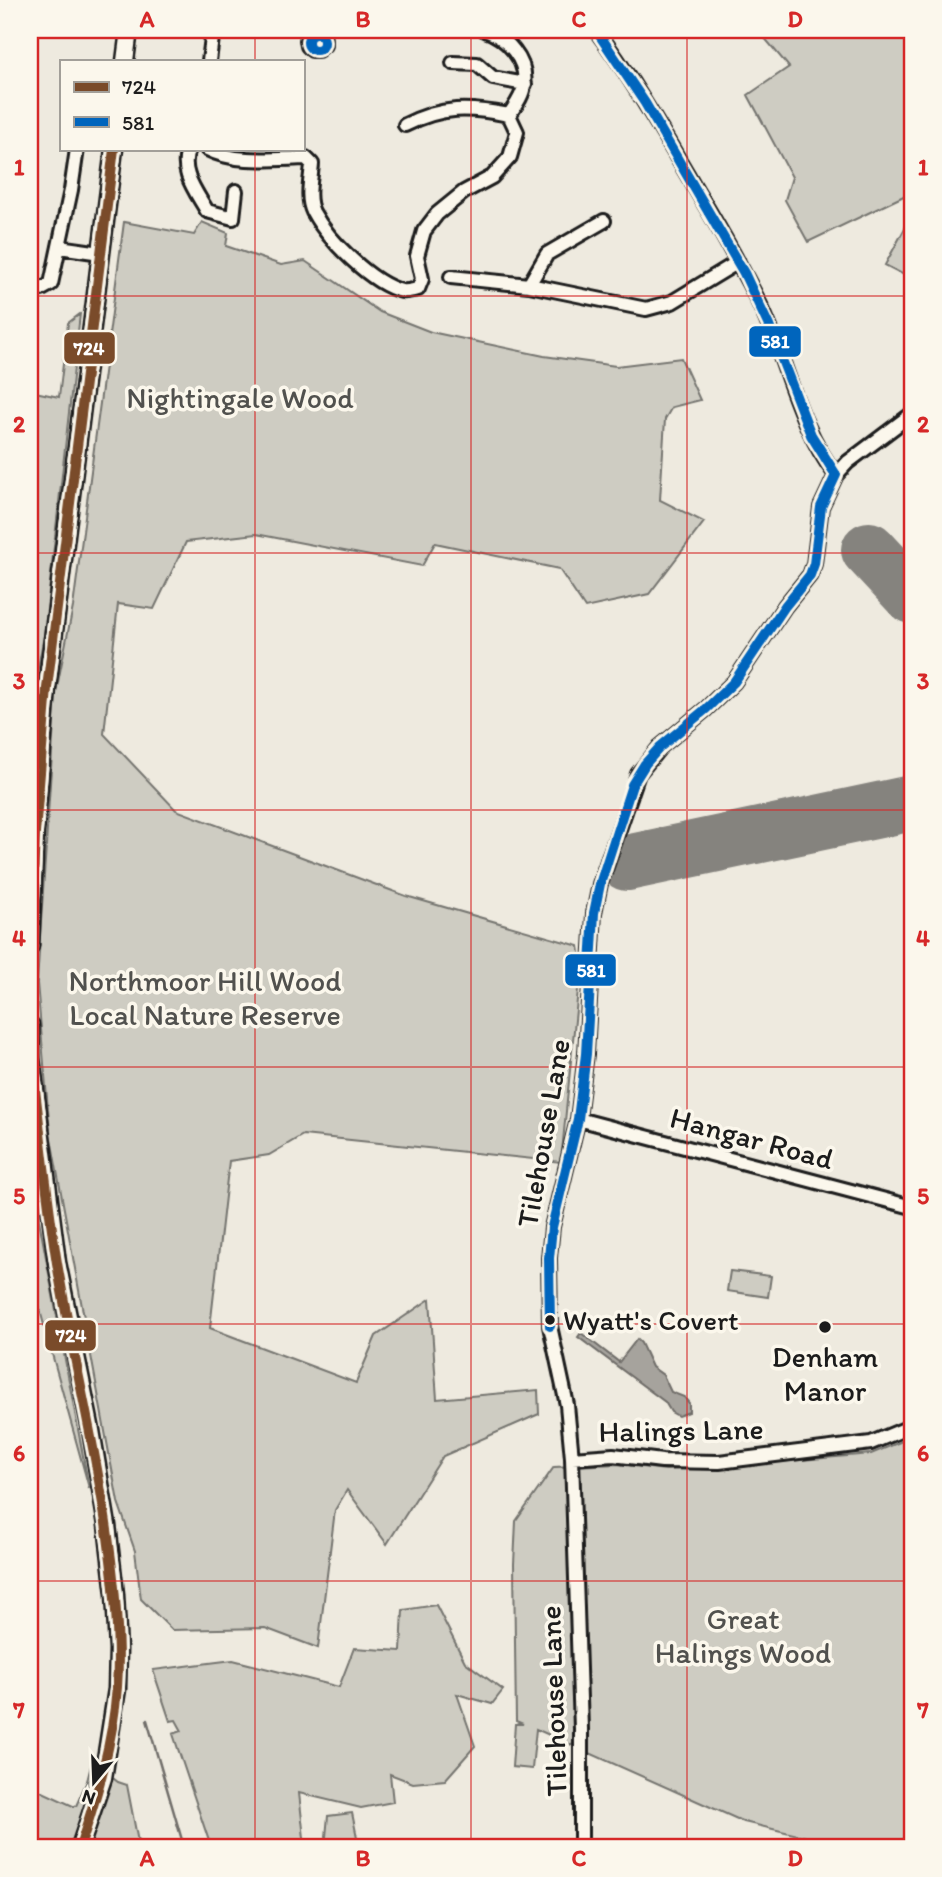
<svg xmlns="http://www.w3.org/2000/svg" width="942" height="1877" font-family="Itim,sans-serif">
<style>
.green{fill:#ceccc2;stroke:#75746f;stroke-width:2}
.water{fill:#a6a39d;stroke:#6f6d69;stroke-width:2}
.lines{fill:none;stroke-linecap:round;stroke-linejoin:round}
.stream{stroke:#6f6d69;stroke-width:2.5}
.runway{stroke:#85837e;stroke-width:56}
.minor-casing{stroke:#1c1c1c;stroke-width:18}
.major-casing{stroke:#1c1c1c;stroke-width:21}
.minor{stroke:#fbf7ec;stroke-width:12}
.major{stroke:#fbf7ec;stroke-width:16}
.bus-1-casing{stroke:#fbf7ec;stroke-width:16}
.bus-2-casing{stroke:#fbf7ec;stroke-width:16}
.bus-1{stroke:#7a4b2a;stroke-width:10}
.bus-2{stroke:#0065bd;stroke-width:10}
.grid{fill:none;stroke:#d62828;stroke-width:2;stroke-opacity:0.55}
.bus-dot{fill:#1c1c1c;stroke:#fbf7ec;stroke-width:2.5}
.labels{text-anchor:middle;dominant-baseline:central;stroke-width:7;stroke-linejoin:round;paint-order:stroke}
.bus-label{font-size:28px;fill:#1c1c1c;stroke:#fbf7ec;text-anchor:start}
.park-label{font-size:30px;fill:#51514e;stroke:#fbf7ec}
.street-label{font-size:30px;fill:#1c1c1c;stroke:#fbf7ec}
.poi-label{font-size:30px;fill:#1c1c1c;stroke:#fbf7ec}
.line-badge{stroke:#fbf7ec;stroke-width:2.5}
.badge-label{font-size:19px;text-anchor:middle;font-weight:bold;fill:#fff}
.neatline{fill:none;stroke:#d62828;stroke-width:2.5}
.grid-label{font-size:23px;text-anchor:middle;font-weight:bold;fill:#d62828}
</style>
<rect width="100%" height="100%" fill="#eeeadf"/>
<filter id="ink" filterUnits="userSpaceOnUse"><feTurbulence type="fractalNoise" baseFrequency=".0143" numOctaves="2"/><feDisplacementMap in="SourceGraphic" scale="14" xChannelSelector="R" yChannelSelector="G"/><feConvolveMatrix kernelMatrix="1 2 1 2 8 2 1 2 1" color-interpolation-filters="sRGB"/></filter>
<g filter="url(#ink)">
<!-- green -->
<path class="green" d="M758 30H912V192L808 242 785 200 792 177 748 95 789 67Z
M124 222 194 235 202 222 228 233 226 246 281 265 305 261 380 312 431 332 544 356 616 366 681 358 700 400 672 407 665 419 660 500 704 522 649 594 585 608 559 569 435 543 422 566 256 534 186 542 154 609 118 604 104 734 176 810 406 896 579 946 581 959 561 1162 303 1135 269 1155 229 1161 210 1328 356 1383 376 1336 430 1299 437 1399 538 1390 539 1414 443 1456 387 1544 347 1490 335 1510 318 1648 265 1628 172 1630 141 1599 135 1551 118 1502 50 1133 37 983 56 692 73 607Z
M905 228 912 232V261L904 275 885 265Z
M80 314 44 636 33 694 30 763V391L59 397 68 323Z
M30 1172 89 1488 30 1274Z
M730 1271 771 1276 768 1297 727 1291Z
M912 1437V1837L875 1847H848L744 1822 536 1729 532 1769 512 1767 515 1724H523L516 1721 514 1564 516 1521 554 1467 617 1464 666 1470 729 1466 871 1454Z
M436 1605 465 1662 503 1690 492 1704 457 1694 475 1746 445 1780 413 1783 390 1774 393 1802 361 1808 299 1793 305 1847H211L173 1734 182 1731 176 1720 170 1721 153 1670 233 1660 339 1687 354 1648 401 1651 403 1610Z
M92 1762 118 1782 127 1785 138 1842 136 1847H30V1786L73 1806H76L87 1781Z
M352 1813 359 1847H325L328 1816Z"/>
<!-- water -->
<path class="water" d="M581 1333 619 1362 637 1339 641 1343 652 1367 663 1375 671 1392 684 1397 689 1403V1412L678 1416 671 1412 665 1402 578 1337Z"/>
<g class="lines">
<!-- stream -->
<path class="stream" d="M147 1720 184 1847"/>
<!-- runway -->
<path class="runway" d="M869 550 912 596
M627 863 912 803"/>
<!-- minor casing -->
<g class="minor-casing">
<path id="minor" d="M485 30C506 37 528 60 524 85 523 96 515 106 509 115
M596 30C631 77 660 128 690 179 714 220 739 261 760 305 787 361 797 424 836 475
M318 33H312L307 40 308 46 312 50H318L324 45V39L318 33 319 30
M209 61 213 30
M453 63 477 64 493 78 525 84
M405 125C442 106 469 107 509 115
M189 149C178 170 197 193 207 211L233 218 236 191
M207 149C236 164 273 159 306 158L312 164C311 179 306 198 313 212 328 240 372 284 402 291 407 292 412 290 418 289L422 279 417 256 424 231 437 214 464 192 492 177 510 157 517 132 509 115
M59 247 101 253
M451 277 529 285 646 309 672 302 738 262
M529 285 547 254 604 221
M30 287 42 289 51 284 71 190 77 149
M578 1119 912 1207
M572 1458 613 1455 662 1461 719 1462 871 1443 912 1426
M581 1847V1729L572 1458 567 1405 550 1326 549 1258 552 1227 578 1119 586 1054 594 913 600 884 638 774 660 747 706 709 734 682 785 606 810 575 814 564 821 507 836 475 848 462 912 414"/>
</g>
<!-- major casing -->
<g class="major-casing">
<path id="major" d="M125 61 129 30
M30 946 35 833 47 688 114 149
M30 1025 31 1058 57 1262 91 1430 107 1525 115 1594 118 1649 117 1689 103 1778 80 1847"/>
</g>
<!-- minor -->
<use href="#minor" class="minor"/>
<!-- major -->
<use href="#major" class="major"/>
<!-- bus-1 casing -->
<g class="bus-1-casing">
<path id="bus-1" d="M30 946 35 833 47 688 114 149
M30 1025 31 1058C40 1126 46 1195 57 1263 74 1363 99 1460 111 1560 116 1602 120 1645 117 1687 113 1743 97 1795 80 1847"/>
</g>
<!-- bus-2 casing -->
<g class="bus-2-casing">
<path id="bus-2" d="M308 42a8 8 0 1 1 16 0a8 8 0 1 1-16 0Z
M550 1326 549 1258 552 1227 578 1119 586 1054 594 913 600 884 632 785 645 764 660 747 706 709 734 682 785 606 810 575 814 564 821 507 836 475 811 435 769 326 744 273 645 103 596 30"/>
</g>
<!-- bus-1 -->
<use href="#bus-1" class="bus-1"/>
<!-- bus-2 -->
<use href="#bus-2" class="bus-2"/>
</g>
</g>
<!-- grid -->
<path class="grid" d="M255 30V61M471 30V1847M687 30V1847M255 149V1847M30 296H912M30 553H912M30 810H912M30 1067H912M30 1324H912M30 1581H912"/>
<!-- markers -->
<g class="bus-dot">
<circle cx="550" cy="1320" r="6"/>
<circle cx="825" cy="1327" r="7"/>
</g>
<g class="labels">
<!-- bus labels -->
<g class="bus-label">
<text x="563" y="1320">Wyatt's Covert</text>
</g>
<!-- park labels -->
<g class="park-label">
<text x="240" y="397">Nightingale Wood</text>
<text x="205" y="980">Northmoor Hill Wood<tspan x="205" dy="34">Local Nature Reserve</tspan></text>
<text x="743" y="1618">Great<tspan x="743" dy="34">Halings Wood</tspan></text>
</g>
<!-- street labels -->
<g class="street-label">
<text transform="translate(543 1133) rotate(-80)">Tilehouse Lane</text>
<text transform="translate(752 1138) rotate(15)">Hangar Road</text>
<text transform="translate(681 1430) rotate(-1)">Halings Lane</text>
<text transform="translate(553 1701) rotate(-92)">Tilehouse Lane</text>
</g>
<!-- poi labels -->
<g class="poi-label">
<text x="825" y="1356">Denham<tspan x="825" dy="34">Manor</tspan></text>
</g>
</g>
<g class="line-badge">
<rect x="748" y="325" width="54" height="33" rx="7" fill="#0065bd"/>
<rect x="63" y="331" width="53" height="34" rx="7" fill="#7a4b2a"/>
<rect x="564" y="953" width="53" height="34" rx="7" fill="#0065bd"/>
<rect x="44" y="1319" width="53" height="33" rx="7" fill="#7a4b2a"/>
</g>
<g class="badge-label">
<text x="775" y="348">581</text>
<text x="89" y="355">724</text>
<text x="591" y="977">581</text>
<text x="71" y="1342">724</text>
</g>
<!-- margin -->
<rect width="942" height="1877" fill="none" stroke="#fbf7ec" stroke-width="77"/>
<!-- legend -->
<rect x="60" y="60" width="245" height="91" fill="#fbf7ec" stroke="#a29f99" stroke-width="2"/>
<rect x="74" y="82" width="35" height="10" fill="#7a4b2a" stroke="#a29f99" stroke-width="2"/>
<text x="122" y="94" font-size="21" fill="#1c1c1c">724</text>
<rect x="74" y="117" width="35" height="10" fill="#0065bd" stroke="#a29f99" stroke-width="2"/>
<text x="122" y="130" font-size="21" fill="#1c1c1c">581</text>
<!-- north arrow -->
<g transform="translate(94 1782) rotate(199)" stroke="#fbf7ec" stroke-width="5" paint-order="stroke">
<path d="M0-5L12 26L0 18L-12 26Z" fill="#1c1c1c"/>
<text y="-10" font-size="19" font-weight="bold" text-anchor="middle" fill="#1c1c1c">N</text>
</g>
<rect x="38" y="38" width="866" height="1801" class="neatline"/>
<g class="grid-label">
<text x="147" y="27">A</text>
<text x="363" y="27">B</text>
<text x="579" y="27">C</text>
<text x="795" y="27">D</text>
<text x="19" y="175">1</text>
<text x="923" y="175">1</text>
<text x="19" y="432">2</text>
<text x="923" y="432">2</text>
<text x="19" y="689">3</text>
<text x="923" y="689">3</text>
<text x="19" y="946">4</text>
<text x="923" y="946">4</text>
<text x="19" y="1204">5</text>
<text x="923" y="1204">5</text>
<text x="19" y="1461">6</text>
<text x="923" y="1461">6</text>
<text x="19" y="1718">7</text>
<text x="923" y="1718">7</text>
<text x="147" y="1866">A</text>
<text x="363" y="1866">B</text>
<text x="579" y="1866">C</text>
<text x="795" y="1866">D</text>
</g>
</svg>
